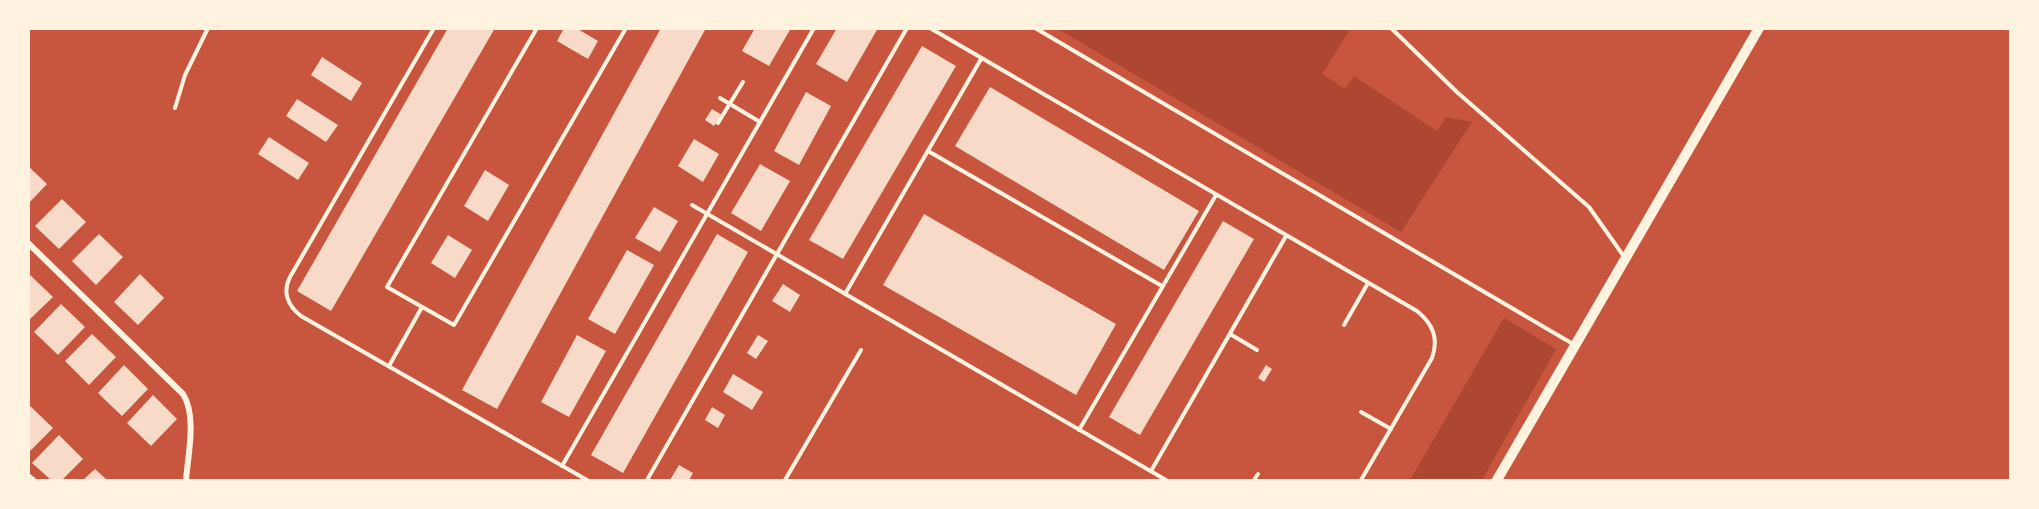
<svg xmlns="http://www.w3.org/2000/svg" width="2039" height="509" font-family="'DM Sans',sans-serif">
<style>
.green{fill:#ae4732}
.building{fill:#f7dbc8}
.lines{fill:none;stroke-linecap:round;stroke-linejoin:round}
.service{stroke:#fff3e0;stroke-width:4}
.minor{stroke:#fff3e0;stroke-width:6}
.secondary{stroke:#fff3e0;stroke-width:10}
</style>
<rect width="100%" height="100%" fill="#c8553d"/>
<g class="green">
<polygon points="1058,29 1346,29 1349,31 1322,74 1345,89 1354,76 1437,131 1446,117 1472,122 1401,232"/>
<polygon points="1504,318 1556,349 1482,480 1410,480"/>
</g>
<g class="building">
<polygon points="448,28 495,28 331,311 297,291"/>
<polygon points="564,28 576,28 598,41 588,59 557,41"/>
<polygon points="661,28 706,28 497,409 462,390"/>
<polygon points="755,28 791,28 769,66 742,51"/>
<polygon points="837,28 878,28 847,82 816,64"/>
<polygon points="922,46 956,66 843,259 809,240"/>
<polygon points="322,57 362,83 351,101 311,75"/>
<polygon points="990,87 1199,211 1164,270 955,146"/>
<polygon points="806,92 831,106 799,165 774,151"/>
<polygon points="297,99 338,125 326,142 286,116"/>
<polygon points="712,109 722,115 714,126 705,120"/>
<polygon points="269,137 309,163 298,180 258,154"/>
<polygon points="694,139 719,154 703,182 678,166"/>
<polygon points="760,164 790,181 761,231 731,213"/>
<polygon points="28,166 47,184 28,204"/>
<polygon points="485,170 509,185 488,221 464,206"/>
<polygon points="62,199 86,222 59,249 35,226"/>
<polygon points="654,207 678,221 660,252 635,238"/>
<polygon points="924,214 1116,324 1076,395 883,285"/>
<polygon points="1223,221 1254,239 1140,435 1109,417"/>
<polygon points="99,234 123,257 96,285 72,261"/>
<polygon points="717,234 748,252 623,473 591,455"/>
<polygon points="448,235 472,250 455,278 431,263"/>
<polygon points="627,250 654,265 615,334 588,319"/>
<polygon points="28,273 53,297 28,321"/>
<polygon points="140,274 164,298 138,325 114,302"/>
<polygon points="783,284 800,295 790,312 772,301"/>
<polygon points="61,304 85,327 58,355 34,332"/>
<polygon points="92,334 116,357 89,385 65,361"/>
<polygon points="577,335 606,351 569,417 541,402"/>
<polygon points="758,335 768,341 756,359 747,353"/>
<polygon points="124,365 148,389 122,416 98,393"/>
<polygon points="1266,365 1272,369 1264,382 1258,378"/>
<polygon points="733,374 763,392 752,410 723,392"/>
<polygon points="153,395 177,419 151,446 127,423"/>
<polygon points="28,404 53,428 28,453"/>
<polygon points="712,407 725,415 718,428 705,420"/>
<polygon points="59,435 83,459 62,480 51,480 32,463"/>
<polygon points="679,465 693,473 689,480 670,480"/>
<polygon points="95,469 107,480 83,480"/>
</g>
<g class="lines">
<g class="service">
<path d="M434 28 290 277C282 292 288 306 301 316L587 480"/>
<polyline points="537,28 387,287 454,325 626,28"/>
<path d="M930 28 1417 311C1433 324 1439 338 1432 358L1361 480"/>
<polyline points="1035,28 1573,344"/>
<polyline points="1391,28 1458,93 1589,207 1625,258"/>
<polyline points="720,98 760,122"/>
<polyline points="175,108 185,75 208,28"/>
<polyline points="718,123 743,82"/>
<polyline points="928,151 1162,286"/>
<polyline points="692,205 1166,480"/>
<polyline points="845,294 981,59"/>
<polyline points="1344,325 1368,283"/>
<polyline points="1230,334 1257,350"/>
<polyline points="389,366 422,307"/>
<polyline points="1361,412 1391,429"/>
<polyline points="1079,430 1216,195"/>
<polyline points="562,466 814,28"/>
<polyline points="1151,471 1286,236"/>
<polyline points="647,480 907,28"/>
<polyline points="785,480 861,350"/>
<polyline points="1254,480 1258,474"/>
</g>
<g class="minor">
<path d="M28 243 183 394C197 416 188 455 186 480"/>
<polyline points="28,476 33,480"/>
</g>
<polyline class="secondary" points="1497,480 1759,28"/>
</g>
<rect width="2039" height="509" fill="none" stroke="#fff3e0" stroke-width="60"/>
</svg>
